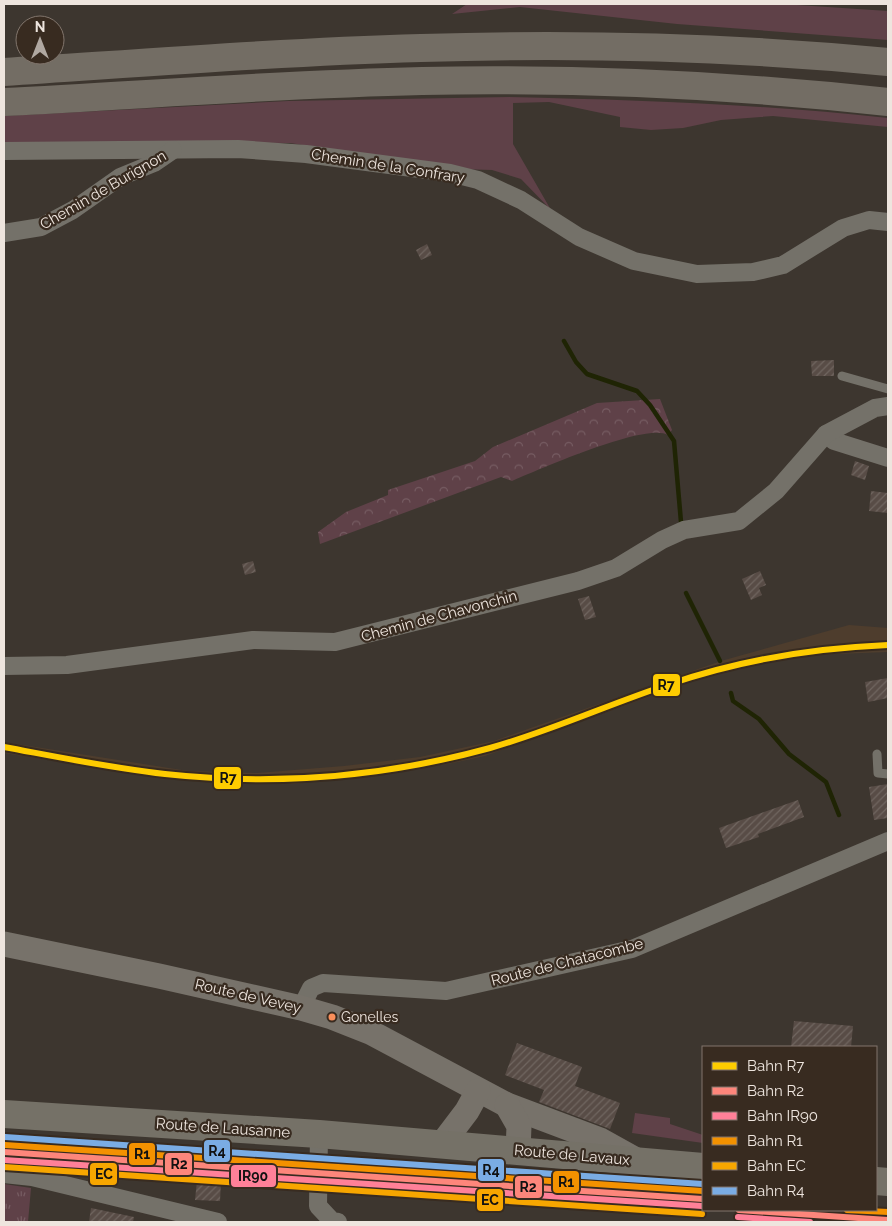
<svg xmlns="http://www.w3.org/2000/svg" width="892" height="1226" font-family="Raleway,sans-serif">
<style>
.built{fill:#4e3d2d}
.green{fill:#5f4148}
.forest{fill:url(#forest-crowns)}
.park{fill:url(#park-tufts)}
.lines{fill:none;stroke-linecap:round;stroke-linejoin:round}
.stream{stroke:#1f2404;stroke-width:4.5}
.building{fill:url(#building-hatch)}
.service{stroke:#747169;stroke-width:9}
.minor{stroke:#747169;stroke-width:18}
.secondary{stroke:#77726a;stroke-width:25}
.primary{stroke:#757167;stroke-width:28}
.motorway{stroke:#736d64;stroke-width:28}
.rail-1-casing{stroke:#382b20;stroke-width:10}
.rail-2-casing{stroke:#382b20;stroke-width:10}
.rail-3-casing{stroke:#382b20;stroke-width:10}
.rail-4-casing{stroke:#382b20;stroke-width:10}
.rail-5-casing{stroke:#382b20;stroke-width:10}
.rail-6-casing{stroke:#382b20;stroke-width:10}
.rail-1{stroke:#fecc00;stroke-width:6}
.rail-2{stroke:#fd867b;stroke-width:6}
.rail-3{stroke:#ff8098;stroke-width:6}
.rail-4{stroke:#f39100;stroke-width:6}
.rail-5{stroke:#f7a600;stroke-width:6}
.rail-6{stroke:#7aace4;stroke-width:6}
.bus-dot{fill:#fa8e5a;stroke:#382b20;stroke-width:2}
.labels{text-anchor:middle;stroke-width:4.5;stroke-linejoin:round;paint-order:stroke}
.bus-label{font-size:14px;fill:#eee5de;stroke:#382b20;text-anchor:start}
.street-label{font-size:15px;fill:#eee5de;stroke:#382b20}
.line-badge{stroke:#382b20;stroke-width:2}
.pale-badge-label{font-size:14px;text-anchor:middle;font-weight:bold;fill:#111}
</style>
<defs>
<pattern id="forest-crowns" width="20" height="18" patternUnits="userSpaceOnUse" patternTransform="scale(1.25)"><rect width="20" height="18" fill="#5f4148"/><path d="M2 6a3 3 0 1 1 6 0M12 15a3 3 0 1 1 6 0" fill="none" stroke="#765c62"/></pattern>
<pattern id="park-tufts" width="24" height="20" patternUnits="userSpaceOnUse" patternTransform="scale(1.25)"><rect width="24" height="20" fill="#5f4148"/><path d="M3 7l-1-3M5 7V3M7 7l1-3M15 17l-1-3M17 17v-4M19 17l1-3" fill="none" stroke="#765c62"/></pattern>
<pattern id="building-hatch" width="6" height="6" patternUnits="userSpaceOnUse" patternTransform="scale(1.25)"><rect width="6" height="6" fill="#584c46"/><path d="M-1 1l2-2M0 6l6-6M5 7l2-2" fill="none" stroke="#706660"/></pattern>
</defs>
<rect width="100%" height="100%" fill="#3d362f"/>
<polygon class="built" points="849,625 888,628 888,652 812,655 749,666 707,676 485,756 448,764 295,784 228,784 160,778 4,753 4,742 188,771 257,773 344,766 420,757 494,741 721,661"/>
<g class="green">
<polygon points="467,4 782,4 888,11 888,40 677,24 520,7 452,14"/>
<path d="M509 97C636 100 762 104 888 118V127L773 116 721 120 683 128 651 130 620 127V117L549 102 513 103V144L551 210 521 179 492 170 458 169 290 143 141 142 4 147V116L288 101Z"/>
<polygon points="635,1113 670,1118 670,1124 703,1135 703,1143 632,1133"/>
</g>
<path class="forest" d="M660 399 672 430 668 435C646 422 538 470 512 481L501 477 320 544 318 532 346 512 388 495V490L475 461 493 447 597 403Z"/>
<polygon class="park" points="4,1184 31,1188 28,1222 4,1222"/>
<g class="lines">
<g class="stream">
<polyline points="564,341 576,362 587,374 637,391 650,405 674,441 681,522"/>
<polyline points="686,593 720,661"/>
<polyline points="731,693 733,701 759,719 789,754 826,782 839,815"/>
</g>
</g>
<g class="building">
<polygon points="427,244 432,255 421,260 416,250"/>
<polygon points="834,360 834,376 812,376 811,361"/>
<polygon points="855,461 869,466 865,480 851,475"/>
<polygon points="871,491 888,493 888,513 869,511"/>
<polygon points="253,561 256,572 245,575 242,564"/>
<polygon points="760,571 766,585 759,588 762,595 751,600 742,579"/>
<polygon points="589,596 596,617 585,620 578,599"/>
<polygon points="888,678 888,698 868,702 865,682"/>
<polygon points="888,784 888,818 874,820 869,787"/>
<polygon points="798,800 804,817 758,834 759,837 726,848 719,828"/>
<polygon points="794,1021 853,1026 851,1047 791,1047"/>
<polygon points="517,1043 582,1067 575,1086 620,1103 610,1129 539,1102 544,1090 505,1075"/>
<polygon points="197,1181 221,1182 220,1201 195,1200"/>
<polygon points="91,1208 134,1217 133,1222 89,1222"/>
</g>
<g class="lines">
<g class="service">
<polyline points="842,376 888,389"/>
<polyline points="877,754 878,773 888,774"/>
</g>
<g class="minor">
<polyline points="4,151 238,149 306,154 450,173 478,180 521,200 579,237 634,261 697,274 753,272 783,265 843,228 869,220 888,222"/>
<polyline points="4,233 41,227 73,210 120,177 154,163 173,150"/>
<polyline points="826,434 834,441 888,458"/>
<polyline points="4,666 67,665 253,640 335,642 578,581 616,568 662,540 684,530 739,521 776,491 826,434 875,408 888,406"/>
<polyline points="301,1008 311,988 323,983 446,991 632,949 888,841"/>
<polyline points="319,1134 318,1206 332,1221 338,1222"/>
<polyline points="4,1174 32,1177 218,1222"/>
</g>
<g class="secondary">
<polyline points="4,944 159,976 301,1008 332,1017 370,1032 507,1105 600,1140 636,1160"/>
<polyline points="507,1105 519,1126 518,1151"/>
<polyline points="442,1144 467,1111 478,1091"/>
</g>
<g class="primary">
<polyline points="4,1114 319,1134 703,1167"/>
<polyline points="876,1181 888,1182"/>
</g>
<g class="motorway">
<path d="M4 72C143 63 282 52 421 48 577 43 733 47 888 62"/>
<path d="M4 102C143 95 282 84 422 81 577 78 734 85 888 102"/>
</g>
<defs>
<path id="rail-1" d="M4 747C58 757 111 768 165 774 274 786 384 777 490 748 551 731 609 704 670 684 740 660 814 648 888 645"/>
<g id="rail-2">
<polyline points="4,1152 703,1199"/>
<polyline points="739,1210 888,1220"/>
</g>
<g id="rail-3">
<polyline points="4,1160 702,1206"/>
<polyline points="738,1217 810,1222"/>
</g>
<g id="rail-4">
<polyline points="5,1145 703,1191"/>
<polyline points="847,1210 888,1212"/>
</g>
<polyline id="rail-5" points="4,1167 702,1214"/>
<polyline id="rail-6" points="5,1137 703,1184"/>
</defs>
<use href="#rail-1" class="rail-1-casing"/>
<use href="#rail-2" class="rail-2-casing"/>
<use href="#rail-3" class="rail-3-casing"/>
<use href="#rail-4" class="rail-4-casing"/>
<use href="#rail-5" class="rail-5-casing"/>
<use href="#rail-6" class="rail-6-casing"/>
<use href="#rail-1" class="rail-1"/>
<use href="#rail-2" class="rail-2"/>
<use href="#rail-3" class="rail-3"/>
<use href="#rail-4" class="rail-4"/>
<use href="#rail-5" class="rail-5"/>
<use href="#rail-6" class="rail-6"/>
</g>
<circle class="bus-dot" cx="332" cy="1017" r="4.5"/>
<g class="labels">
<g class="bus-label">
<text x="341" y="1022">Gonelles</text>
</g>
<g class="street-label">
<text transform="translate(388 166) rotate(9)" y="5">Chemin de la Confrary</text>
<text transform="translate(103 190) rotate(-30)" y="5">Chemin de Burignon</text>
<text transform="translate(439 616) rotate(-15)" y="5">Chemin de Chavonchin</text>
<text transform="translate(567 962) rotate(-14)" y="5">Route de Chatacombe</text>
<text transform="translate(248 996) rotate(13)" y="5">Route de Vevey</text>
<text transform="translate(223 1128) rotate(4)" y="5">Route de Lausanne</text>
<text transform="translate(572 1155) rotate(5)" y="5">Route de Lavaux</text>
</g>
</g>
<g class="line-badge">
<rect x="652" y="673" width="29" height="24" rx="5" fill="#fecc00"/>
<rect x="213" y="766" width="29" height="24" rx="5" fill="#fecc00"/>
<rect x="203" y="1139" width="28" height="24" rx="5" fill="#7aace4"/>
<rect x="128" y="1142" width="28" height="24" rx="5" fill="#f39100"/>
<rect x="164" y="1152" width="29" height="24" rx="5" fill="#fd867b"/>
<rect x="477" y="1158" width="28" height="24" rx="5" fill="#7aace4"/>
<rect x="89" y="1162" width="29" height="24" rx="5" fill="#f7a600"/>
<rect x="230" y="1164" width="47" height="24" rx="5" fill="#ff8098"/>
<rect x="552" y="1170" width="28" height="24" rx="5" fill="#f39100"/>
<rect x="514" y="1175" width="29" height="24" rx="5" fill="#fd867b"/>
<rect x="476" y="1188" width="28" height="24" rx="5" fill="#f7a600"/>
</g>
<g class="pale-badge-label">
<text x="666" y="690">R7</text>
<text x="228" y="783">R7</text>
<text x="217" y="1156">R4</text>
<text x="142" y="1159">R1</text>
<text x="179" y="1169">R2</text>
<text x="491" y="1175">R4</text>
<text x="104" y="1179">EC</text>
<text x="253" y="1181">IR90</text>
<text x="566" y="1187">R1</text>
<text x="528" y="1192">R2</text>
<text x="490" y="1205">EC</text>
</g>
<rect width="892" height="1226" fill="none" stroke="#eee5de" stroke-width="10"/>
<rect x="702" y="1046" width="175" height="165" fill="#382b20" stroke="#81756c"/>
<rect x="712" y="1062" width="25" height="8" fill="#fecc00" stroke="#81756c"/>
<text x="747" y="1071" font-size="15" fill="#eee5de">Bahn R7</text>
<rect x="712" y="1087" width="25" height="8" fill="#fd867b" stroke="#81756c"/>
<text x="747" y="1096" font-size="15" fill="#eee5de">Bahn R2</text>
<rect x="712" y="1112" width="25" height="8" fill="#ff8098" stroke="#81756c"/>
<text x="747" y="1121" font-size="15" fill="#eee5de">Bahn IR90</text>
<rect x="712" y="1137" width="25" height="8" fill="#f39100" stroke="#81756c"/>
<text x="747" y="1146" font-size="15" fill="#eee5de">Bahn R1</text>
<rect x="712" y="1162" width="25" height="8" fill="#f7a600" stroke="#81756c"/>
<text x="747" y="1171" font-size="15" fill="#eee5de">Bahn EC</text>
<rect x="712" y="1187" width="25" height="8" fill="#7aace4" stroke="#81756c"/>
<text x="747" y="1196" font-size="15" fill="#eee5de">Bahn R4</text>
<g transform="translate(40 40)"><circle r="24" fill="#382b20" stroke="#81756c"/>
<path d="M0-4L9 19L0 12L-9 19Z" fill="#b0a8a1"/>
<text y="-8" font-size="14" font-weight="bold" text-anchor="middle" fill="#eee5de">N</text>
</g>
</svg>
